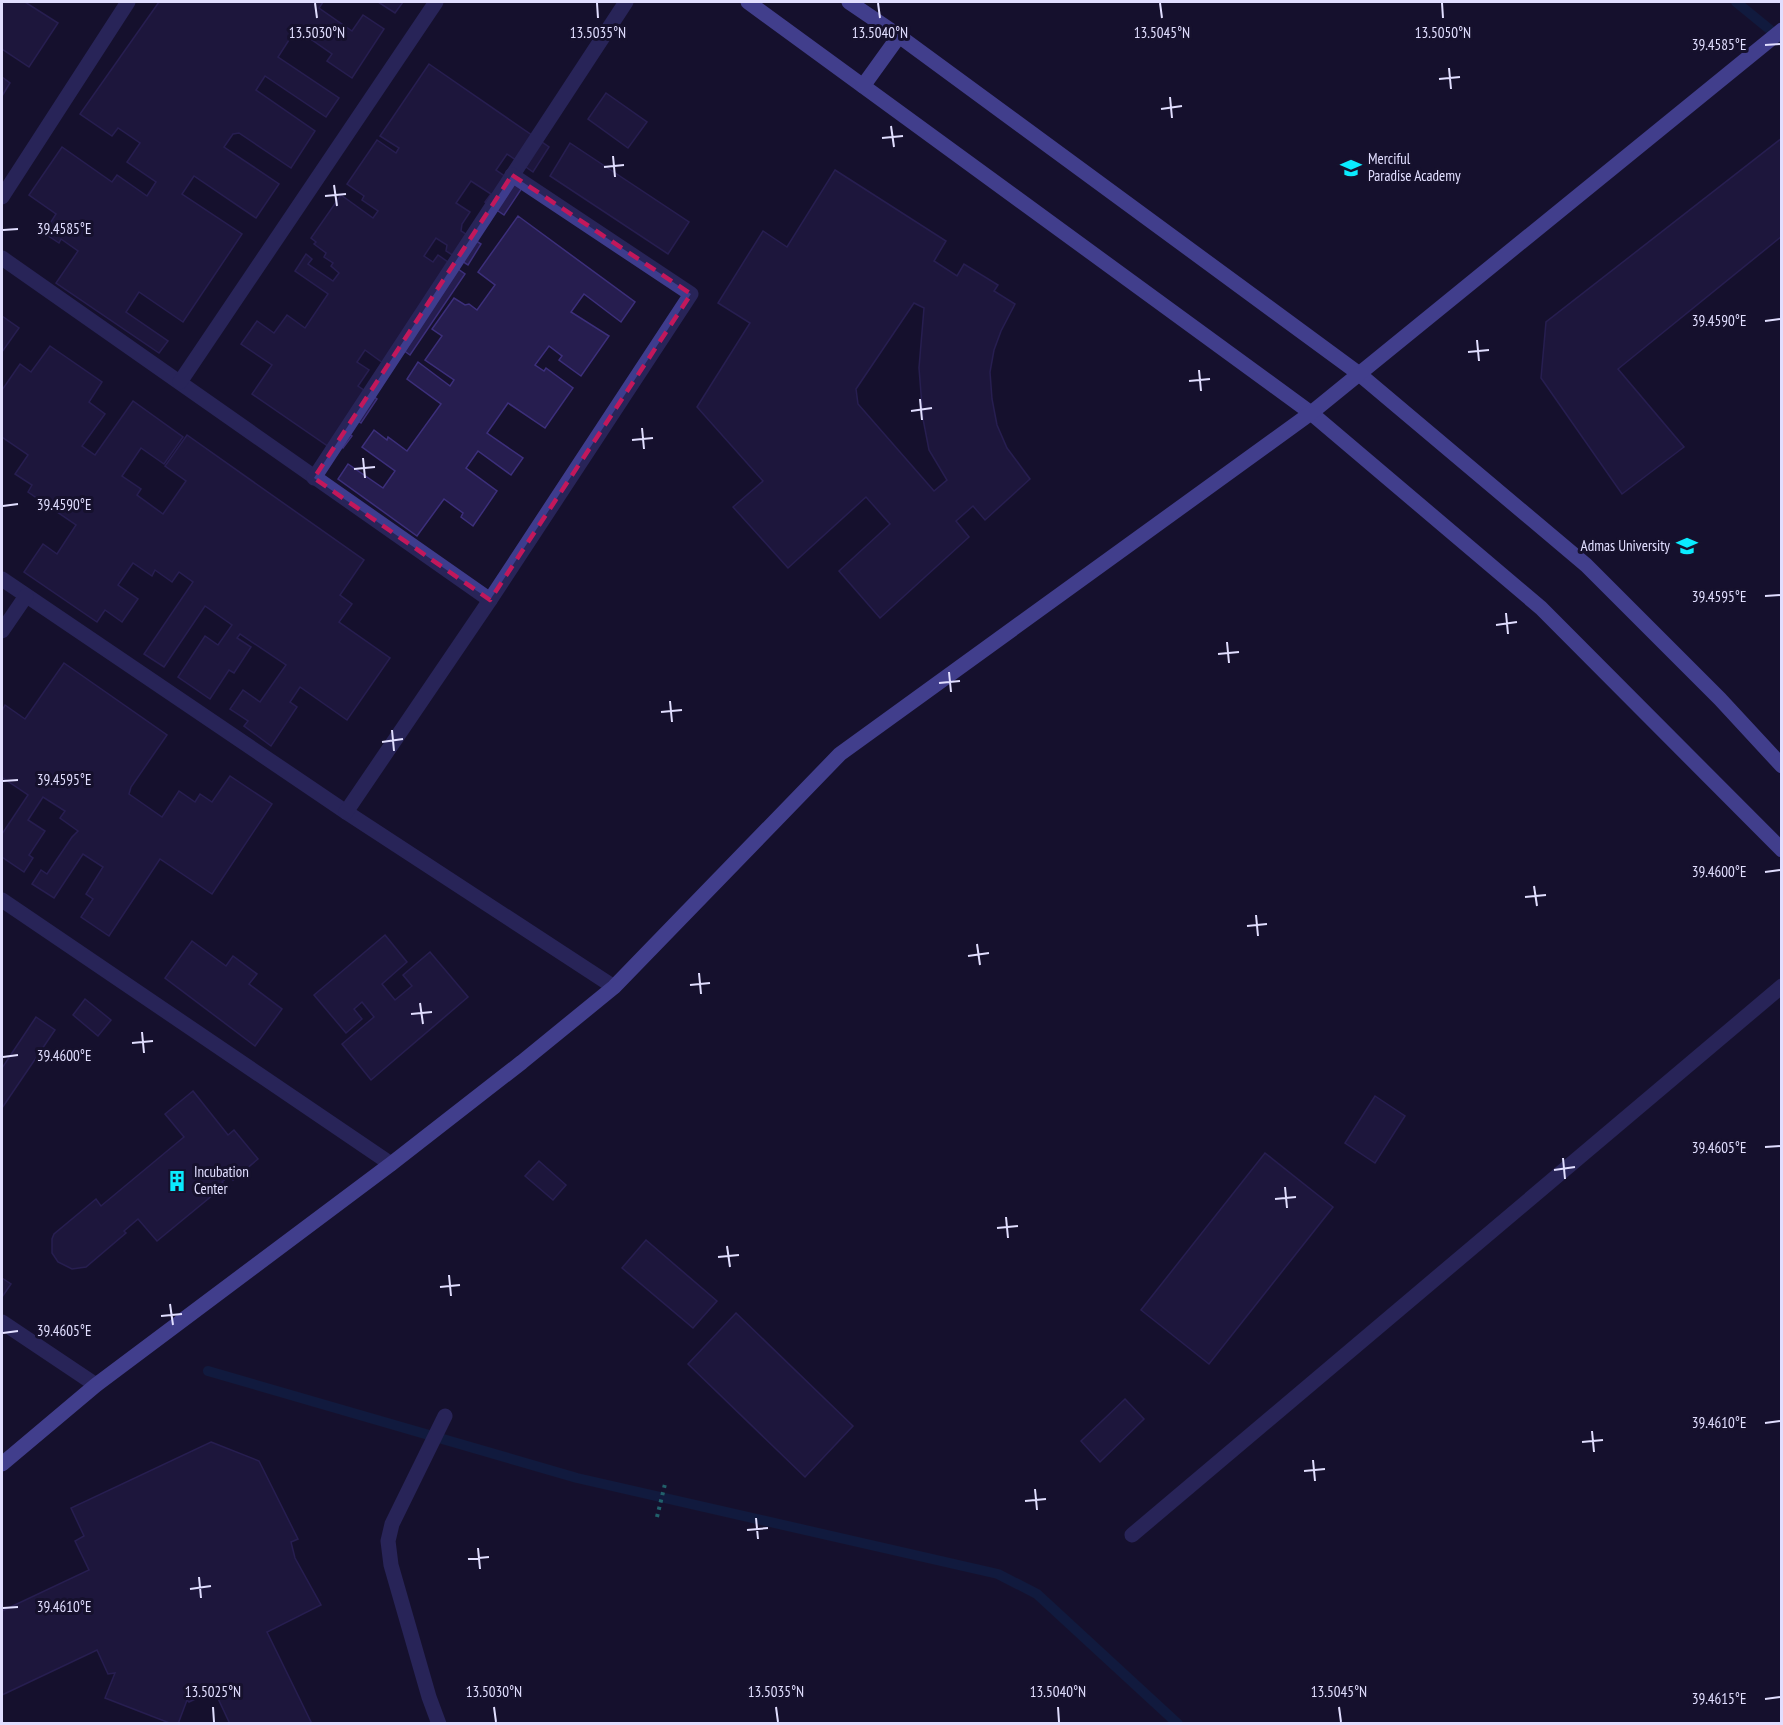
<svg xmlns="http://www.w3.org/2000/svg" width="1783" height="1725" font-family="'PT Sans Narrow',sans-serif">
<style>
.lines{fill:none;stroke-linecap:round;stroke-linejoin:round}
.stream{stroke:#0c2752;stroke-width:10}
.building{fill:#261d4f;stroke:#3c2f7b;stroke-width:1.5;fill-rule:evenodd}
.path{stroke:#2fc2b6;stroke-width:4;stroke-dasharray:3 4.5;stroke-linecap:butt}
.lane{stroke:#3e3c8d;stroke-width:15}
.street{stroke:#3e3c8d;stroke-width:15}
.secondary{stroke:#7675ff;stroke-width:15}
.marked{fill:none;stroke:#c2185b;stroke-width:4.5;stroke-dasharray:12 8;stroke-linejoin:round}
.ticks{fill:none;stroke:#e1deff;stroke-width:2}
.labels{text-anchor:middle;stroke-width:6;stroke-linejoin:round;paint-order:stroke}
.poi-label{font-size:15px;fill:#e1deff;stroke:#16112d;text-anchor:start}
.ticks-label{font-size:15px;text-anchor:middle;fill:#e1deff;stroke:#16112d;stroke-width:6;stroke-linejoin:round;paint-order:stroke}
</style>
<rect width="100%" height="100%" fill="#16112d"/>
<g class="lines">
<g class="stream">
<polyline points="1736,2 1780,38"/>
<polyline points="208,1371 577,1478 998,1574 1037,1594 1178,1724"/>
</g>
</g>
<g class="building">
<polygon points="2,2 25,2 58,23 29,67 2,49"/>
<polygon points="159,2 323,2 319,8 352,31 363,15 384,29 352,78 327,61 332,54 296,29 278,57 339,98 326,117 265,76 256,90 315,131 291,168 239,133 233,134 224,147 279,184 256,218 194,176 182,194 242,234 183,322 139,292 126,312 168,341 159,353 56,283 78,251 61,239 59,243 44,233 56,214 29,195 62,147 112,182 117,175 147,196 156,182 127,162 140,143 118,128 112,136 80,114"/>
<polygon points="378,2 403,2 395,13"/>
<polygon points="429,64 549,147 533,172 507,154 496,170 522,188 504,215 485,202 491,194 471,181 456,203 470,212 462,224 461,231 481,244 468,265 446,251 447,245 436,238 424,256 433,262 438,255 465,274 410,355 396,345 383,363 365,350 357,362 369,370 358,386 377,399 361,423 355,419 346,432 352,436 343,448 337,443 332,449 252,394 272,365 241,344 257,321 274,333 287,315 305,328 328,294 295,271 306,254 312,259 308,264 333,281 339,273 331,266 333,263 324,257 326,253 314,244 316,242 311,238 341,195 373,218 378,211 362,200 364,196 347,184 377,140 396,153 399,148 380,136"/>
<polygon points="2,77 10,83 2,96"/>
<polygon points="606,93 647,122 628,148 588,119"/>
<polygon points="1782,138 1782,236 1618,369 1684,447 1622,494 1541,378 1546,322"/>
<polygon points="570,143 689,222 668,254 550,176"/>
<path d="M835 170 946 241 934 261 957 276 964 264 998 285 994 291 1015 304 1001 331 994 350 990 372 992 399 997 425 1007 448 1030 479 985 520 973 506 956 521 969 537 880 618 839 571 890 524 866 497 788 568 733 507 763 481 697 407 750 323 718 303 763 231 787 247ZM914 303 924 308 919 368 923 419 929 450 947 480 934 491 858 404 856 389Z"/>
<polygon points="518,216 635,302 621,322 584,294 571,312 609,336 581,376 559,360 562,356 549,346 535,365 544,371 546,368 573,388 545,428 508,403 487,433 523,458 511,475 478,451 466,468 497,491 473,526 461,517 463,513 444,499 417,536 338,479 348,464 383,488 395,471 362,447 374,430 387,440 388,437 407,451 441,404 407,379 418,362 450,386 454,380 425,360 442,336 432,329 454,298 465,305 469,304 477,310 495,285 478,272"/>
<polygon points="2,316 19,328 2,352"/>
<polygon points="50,346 102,382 89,402 105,414 82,446 95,455 133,401 183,437 164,464 141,448 122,476 141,489 137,495 163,514 186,481 165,466 187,435 364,560 340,595 352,604 339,622 390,658 347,720 300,687 290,702 297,707 271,746 244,726 248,721 230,709 243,690 260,702 286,665 240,634 237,638 251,647 234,673 229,670 210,699 178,677 205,636 218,645 232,625 205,606 164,667 144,654 193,582 179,572 172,582 155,570 152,576 133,563 118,585 138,599 122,622 105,610 97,622 24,572 43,544 57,554 76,525 28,492 32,485 15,474 28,455 2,437 2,390 20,364 31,372"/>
<polygon points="64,663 167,735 131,787 129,794 162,817 179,791 195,802 200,794 212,802 230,776 272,804 212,894 160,859 109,936 81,917 93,899 86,894 103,867 83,854 54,898 32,884 41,870 47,874 72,837 78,831 60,818 65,811 43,797 28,820 45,831 29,855 33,858 24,872 2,857 2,834 28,795 3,778 2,780 2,711 5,705 25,719"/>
<polygon points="385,935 407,962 382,984 395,1000 412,986 403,975 430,952 468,997 371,1080 342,1044 374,1017 362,1002 354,1009 362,1019 346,1033 314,995"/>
<polygon points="192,941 226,966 233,956 257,974 249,984 282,1009 255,1046 165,978"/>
<polygon points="85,999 111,1020 98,1036 73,1015"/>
<polygon points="36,1017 55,1030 2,1108 2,1068"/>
<polygon points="193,1091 228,1135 234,1130 258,1159 233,1180 230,1175 222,1182 225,1185 157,1241 138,1219 124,1231 126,1233 86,1267 72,1269 58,1262 52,1253 52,1239 54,1234 96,1199 101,1206 184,1137 165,1114"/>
<polygon points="1375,1096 1405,1116 1375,1163 1345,1143"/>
<polygon points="1265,1153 1333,1207 1209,1364 1141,1310"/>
<polygon points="539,1161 566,1185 553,1200 525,1176"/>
<polygon points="646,1240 717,1301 693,1328 622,1268"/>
<polygon points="2,1278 11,1284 2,1297"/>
<polygon points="736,1313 853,1426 805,1477 688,1364"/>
<polygon points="1125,1399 1144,1419 1100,1462 1081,1441"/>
<polygon points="211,1442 259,1461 298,1539 291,1542 295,1558 321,1605 267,1632 312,1724 230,1724 214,1690 189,1702 187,1700 178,1724 172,1724 105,1698 115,1673 108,1674 97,1650 2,1695 2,1611 89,1570 75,1541 84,1536 71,1508"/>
</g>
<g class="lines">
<polyline class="path" points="657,1517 665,1484"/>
<polyline class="lane" points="439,1724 429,1697 391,1565 388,1541 392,1524 445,1416"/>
<g class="street">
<polyline points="2,197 128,2"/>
<polyline points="2,258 490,600"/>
<polyline points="180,382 436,2"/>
<polyline points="314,478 626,2"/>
<polyline points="2,579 346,812 614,987"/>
<polyline points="2,631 26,596"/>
<polyline points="346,812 490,600 691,294 512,175"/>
<polyline points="2,900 391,1164"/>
<polyline points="2,1322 96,1385"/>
<polyline points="1132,1535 1782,986"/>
</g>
<g class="secondary">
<polyline points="748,2 1311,413 1541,608 1782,850"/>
<polyline points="849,2 899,36 1358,373 1586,565 1720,699 1782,766"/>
<polyline points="863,86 899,36"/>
<polyline points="2,1464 96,1385 391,1164 522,1062 614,987 840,754 1311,413 1782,30"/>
</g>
</g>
<path d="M0 0H1783V1725H0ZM512 175 691 294 490 600 314 478Z" fill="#16112d" fill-opacity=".55" fill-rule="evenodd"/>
<path class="marked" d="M512 175 691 294 490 600 314 478Z"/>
<path class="ticks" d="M315 3 317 18M597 3 598 18M878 3 880 18M1160 3 1162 18M1442 3 1443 18M1765 45 1780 44M1449 68 1451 89M1439 79 1460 77M1170 97 1172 118M1161 109 1182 106M891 126 894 147M882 138 903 136M613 156 615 177M604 167 624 165M334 185 337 206M325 196 346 194M3 230 18 229M1765 321 1780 319M1477 340 1479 361M1468 352 1489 350M1199 370 1201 391M1189 381 1210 379M920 399 922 420M911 411 932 408M642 428 644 449M632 440 653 438M363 458 365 478M354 469 375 467M3 506 18 504M1765 596 1780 595M1506 613 1508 634M1496 625 1517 622M1227 642 1229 663M1218 654 1239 652M949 672 951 692M939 683 960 681M670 701 672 722M661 712 682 710M392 730 394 751M382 742 403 739M3 781 18 780M1765 872 1780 870M1534 886 1537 906M1525 897 1546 895M1256 915 1258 936M1247 926 1267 924M977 944 980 965M968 956 989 953M699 973 701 994M690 985 710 983M420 1003 423 1024M411 1014 432 1012M142 1032 144 1053M132 1043 153 1041M3 1057 18 1055M1765 1147 1780 1146M1563 1158 1565 1179M1554 1170 1575 1167M1285 1187 1287 1208M1275 1199 1296 1197M1006 1217 1008 1238M997 1228 1018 1226M727 1246 730 1267M718 1257 739 1255M449 1275 451 1296M440 1287 460 1285M170 1304 173 1325M161 1316 182 1314M3 1333 18 1331M1765 1423 1780 1421M1592 1431 1594 1452M1582 1442 1603 1440M1313 1460 1315 1481M1304 1471 1325 1469M1035 1489 1037 1510M1025 1501 1046 1499M756 1518 758 1539M747 1530 768 1528M478 1548 480 1569M468 1559 489 1557M199 1577 201 1598M190 1589 211 1586M3 1608 18 1607M1765 1699 1780 1697M213 1707 214 1722M494 1707 496 1722M776 1707 778 1722M1058 1707 1059 1722M1339 1707 1341 1722"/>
<defs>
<symbol id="school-bare" viewBox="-9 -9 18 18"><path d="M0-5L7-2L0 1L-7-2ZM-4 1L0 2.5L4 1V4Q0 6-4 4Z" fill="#0aebff" stroke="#16112d" stroke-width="2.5" paint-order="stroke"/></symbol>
<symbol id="university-bare" viewBox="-9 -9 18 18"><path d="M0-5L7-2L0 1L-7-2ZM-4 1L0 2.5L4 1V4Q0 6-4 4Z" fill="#0aebff" stroke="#16112d" stroke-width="2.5" paint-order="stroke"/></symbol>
<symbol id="building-bare" viewBox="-9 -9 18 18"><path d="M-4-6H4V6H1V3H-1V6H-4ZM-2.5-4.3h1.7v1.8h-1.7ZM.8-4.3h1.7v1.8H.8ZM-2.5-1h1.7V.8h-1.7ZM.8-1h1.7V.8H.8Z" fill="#0aebff" stroke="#16112d" stroke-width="2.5" paint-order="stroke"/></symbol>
</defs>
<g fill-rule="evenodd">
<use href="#school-bare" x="1336" y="153" width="30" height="30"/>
<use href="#university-bare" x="1672" y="531" width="30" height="30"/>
<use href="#building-bare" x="162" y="1166" width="30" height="30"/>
</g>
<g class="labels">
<g class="poi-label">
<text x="1368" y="164">Merciful<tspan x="1368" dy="17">Paradise Academy</tspan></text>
<text x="1670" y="551" text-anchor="end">Admas University</text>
<text x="194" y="1177">Incubation<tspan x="194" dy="17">Center</tspan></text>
</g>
</g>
<g class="ticks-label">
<text x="317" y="38">13.5030°N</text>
<text x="598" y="38">13.5035°N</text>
<text x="880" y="38">13.5040°N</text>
<text x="1162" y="38">13.5045°N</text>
<text x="1443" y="38">13.5050°N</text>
<text x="1719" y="50">39.4585°E</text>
<text x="64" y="234">39.4585°E</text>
<text x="1719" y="326">39.4590°E</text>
<text x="64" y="510">39.4590°E</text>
<text x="1719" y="602">39.4595°E</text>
<text x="64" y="785">39.4595°E</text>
<text x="1719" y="877">39.4600°E</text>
<text x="64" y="1061">39.4600°E</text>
<text x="1719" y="1153">39.4605°E</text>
<text x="64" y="1336">39.4605°E</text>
<text x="1719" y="1428">39.4610°E</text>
<text x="64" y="1612">39.4610°E</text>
<text x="213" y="1697">13.5025°N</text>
<text x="494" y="1697">13.5030°N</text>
<text x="776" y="1697">13.5035°N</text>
<text x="1058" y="1697">13.5040°N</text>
<text x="1339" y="1697">13.5045°N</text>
<text x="1719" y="1704">39.4615°E</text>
</g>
<rect width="1783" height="1725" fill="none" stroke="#e1deff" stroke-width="6"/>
</svg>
